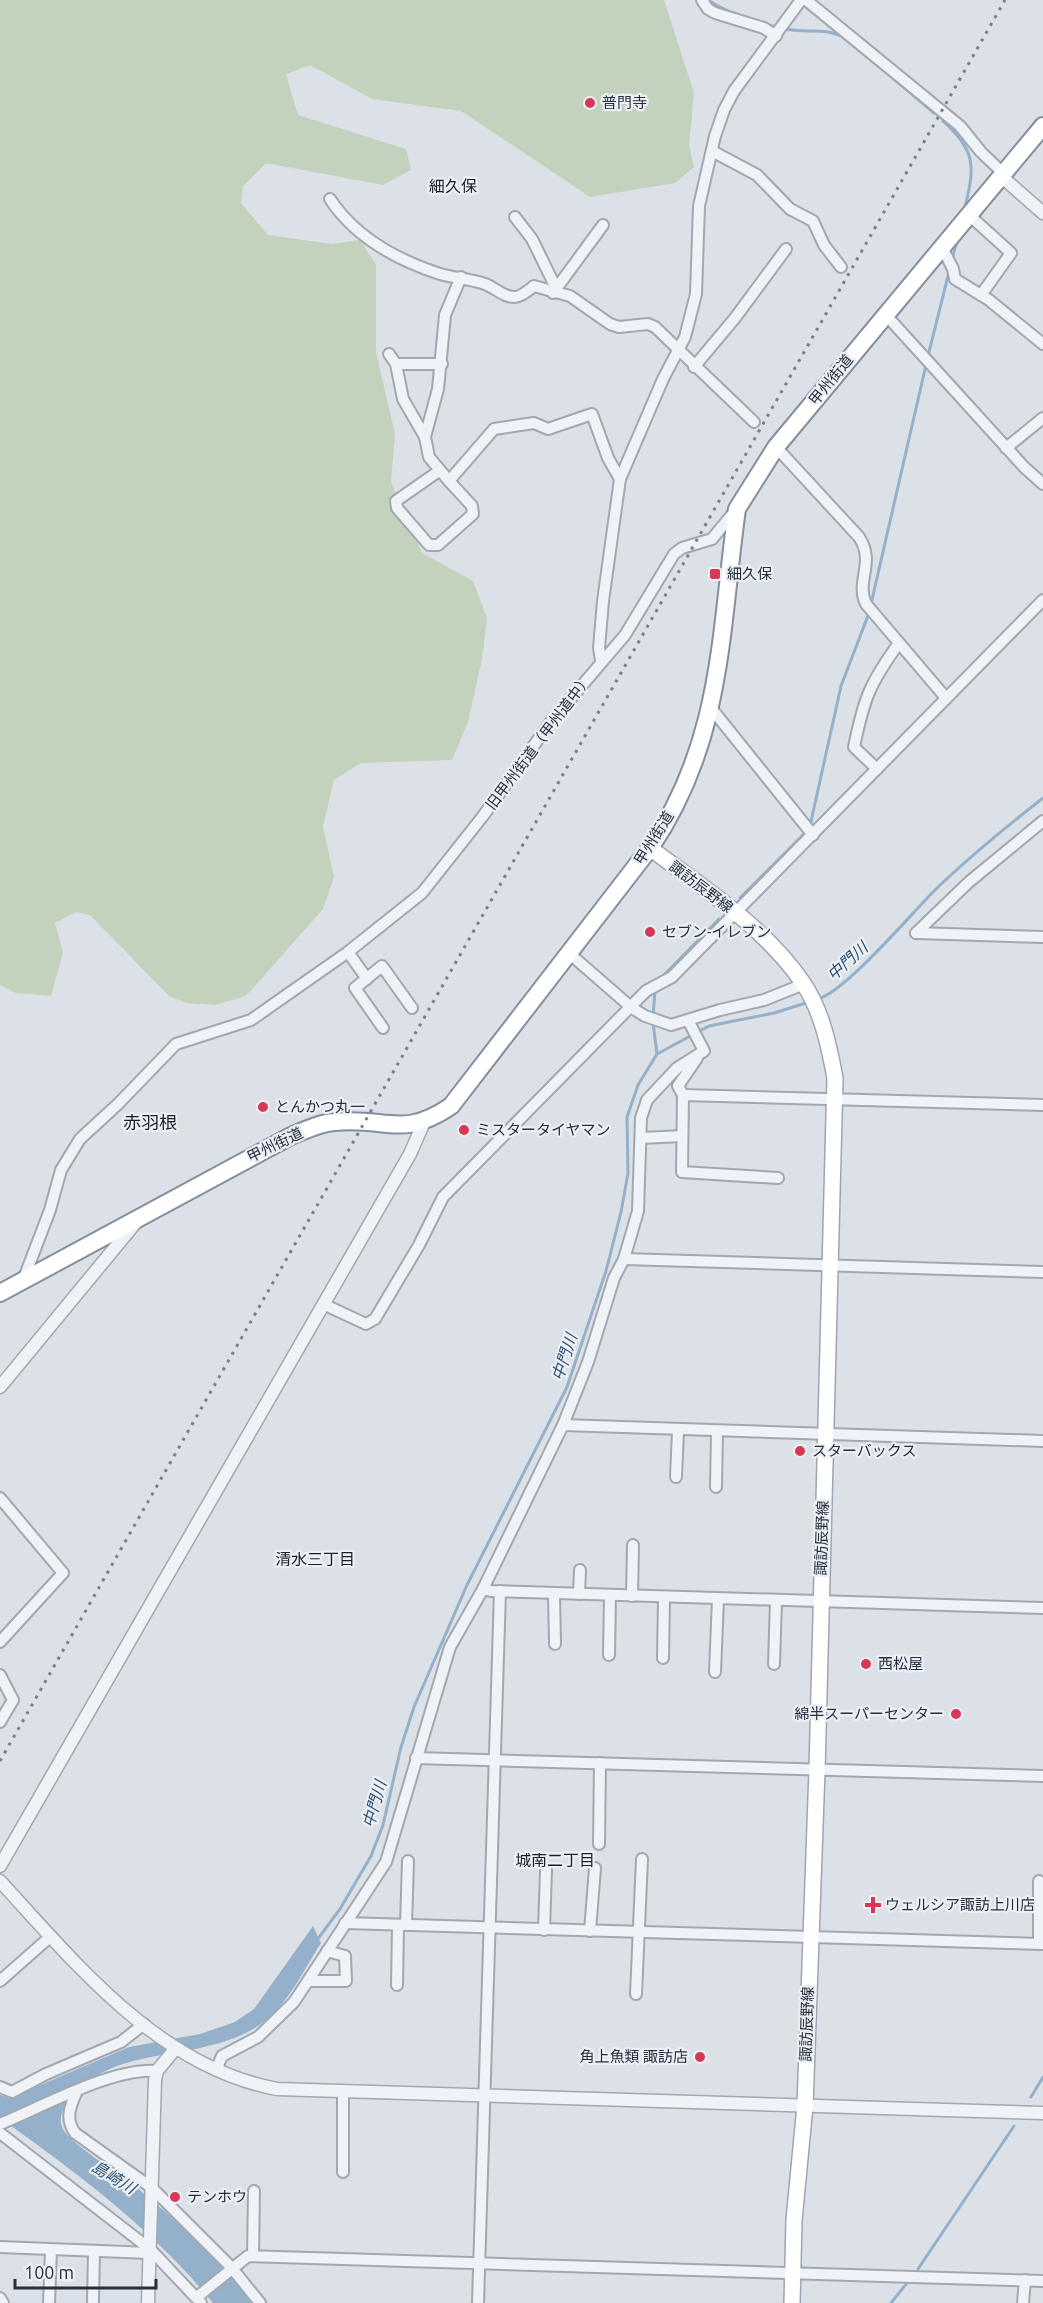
<svg xmlns="http://www.w3.org/2000/svg" width="1043" height="2303" font-family="Ubuntu,'Noto Sans JP',sans-serif">
<style>
.green{fill:#c3d2bd}
.water{fill:#95b0ca}
.lines{fill:none;stroke-linecap:round;stroke-linejoin:round}
.stream{stroke:#95b0ca;stroke-width:3}
.minor-casing{stroke:#a1a8b1;stroke-width:14}
.tertiary-casing{stroke:#a1a8b1;stroke-width:15}
.primary-casing{stroke:#9ba6b4;stroke-width:18}
.trunk-casing{stroke:#838f9f;stroke-width:20}
.minor{stroke:#eff2f6;stroke-width:10}
.tertiary{stroke:#eff2f6;stroke-width:12}
.primary{stroke:#fff;stroke-width:15}
.trunk{stroke:#fff;stroke-width:16}
.rail{stroke:#758192;stroke-width:3;stroke-dasharray:3 6;stroke-linecap:butt}
.poi-dot{fill:#d63855;stroke:#ecf0f5;stroke-width:2}
.labels{text-anchor:middle;stroke-width:4.5;stroke-linejoin:round;paint-order:stroke}
.poi-label{font-size:15px;fill:#252f3f;stroke:#ecf0f5;text-anchor:start}
.street-label{font-size:15px;fill:#252f3f;stroke:#ecf0f5}
.neighbourhood-label{font-size:16px;fill:#18202f;stroke:#ecf0f5}
.water-label{font-size:16px;font-style:italic;fill:#2d5075;stroke:#ecf0f5}
.quarter-label{font-size:18px;fill:#18202f;stroke:#ecf0f5}
</style>
<rect width="100%" height="100%" fill="#dce1e7"/>
<polygon class="green" points="0,0 664,0 694,93 689,145 694,167 675,183 590,197 461,111 372,99 310,65 286,74 298,115 406,149 411,170 383,185 266,163 243,186 241,203 268,235 332,244 360,240 376,265 376,352 395,434 391,482 422,553 473,581 487,618 482,659 468,722 452,760 361,763 334,780 323,827 334,877 323,909 246,996 215,1005 186,1003 169,996 90,915 76,912 55,923 63,952 51,996 16,993 0,985"/>
<path class="water" d="M313 1926 321 1943C303 1971 287 2007 258 2026 243 2036 225 2042 208 2046 157 2059 108 2055 70 2098 64 2105 58 2117 62 2127 69 2144 120 2173 136 2187 177 2221 221 2259 251 2303H213C154 2230 76 2172 0 2118V2095L10 2098 129 2047 200 2034 235 2022 254 2009Z"/>
<g class="lines">
<g class="stream">
<path d="M708 0C726 13 770 27 792 30 815 33 822 27 846 38"/>
<polyline points="892,77 934,113"/>
<path d="M943 121C976 150 975 167 965 207"/>
<polyline points="952,260 957,240"/>
<polyline points="928,356 949,272"/>
<polyline points="871,604 926,365"/>
<polyline points="810,826 841,686 869,613"/>
<polyline points="740,898 806,832"/>
<polyline points="660,979 719,919"/>
<path d="M818 999C847 990 910 915 935 890 969 857 1006 827 1043 798"/>
<polyline points="653,1016 655,991"/>
<polyline points="653,1023 657,1054"/>
<polyline points="317,1940 340,1909 371,1856 383,1825 401,1747 414,1707 467,1585 567,1387 606,1271 621,1212 628,1173 627,1117 638,1085 657,1054 709,1026 774,1013 809,1002"/>
<polyline points="1031,2097 1043,2077"/>
<polyline points="918,2269 1014,2126"/>
<polyline points="891,2303 907,2283"/>
</g>
<defs>
<g id="minor">
<polyline points="702,0 708,9 715,13 764,28 776,36"/>
<polyline points="806,0 960,126 981,152 1003,173"/>
<polyline points="712,151 757,175 790,209 813,221 824,245 841,267"/>
<path d="M330 199C355 237 397 260 440 274 454 278 470 279 485 284 494 287 505 298 515 297 521 297 529 290 534 286L570 296 610 324 619 327 648 324 655 327 754 422"/>
<polyline points="968,214 1011,253 981,295"/>
<polyline points="515,217 532,239 556,288"/>
<polyline points="941,245 953,269 955,279 989,300 1043,344"/>
<polyline points="461,277 445,315 438,389 425,437 429,457 449,481 494,429 534,423 548,429 592,414 608,458 620,479"/>
<polyline points="553,293 603,225"/>
<polyline points="885,314 1024,467 1043,484"/>
<polyline points="389,354 396,364 403,399 425,437"/>
<polyline points="396,364 442,364"/>
<polyline points="694,367 735,318 786,249"/>
<path d="M776 447 859 537C876 563 855 581 866 604L946 698"/>
<polyline points="1006,448 1043,418"/>
<polyline points="439,471 396,501 397,508 429,545 438,545 473,514 472,506 449,481"/>
<polyline points="601,660 599,648 603,601 620,479 663,379 685,337 696,294 699,206 715,136 724,110 734,91 801,0"/>
<polyline points="711,708 813,835"/>
<path d="M877 769 854 747C864 698 870 683 899 643"/>
<polyline points="916,933 969,882 1043,821"/>
<polyline points="916,933 1043,937"/>
<polyline points="348,952 367,979"/>
<polyline points="570,954 632,1008 645,1016 671,1025 720,1010 764,1000 804,984"/>
<polyline points="383,1028 355,988 382,966 412,1008"/>
<polyline points="697,1058 678,1086 683,1095 682,1172 778,1178"/>
<polyline points="683,1095 1043,1105"/>
<polyline points="641,1138 682,1136"/>
<polyline points="624,1259 1043,1272"/>
<polyline points="24,1278 50,1210 61,1170 80,1139 118,1104 176,1044 251,1020 348,952 422,893 483,816 550,723 625,635 674,554 682,548 712,539 735,511"/>
<polyline points="323,1304 366,1324 375,1319 419,1245 443,1197 646,991 672,977 1043,600"/>
<polyline points="563,1425 1043,1441"/>
<polyline points="676,1477 678,1431"/>
<polyline points="716,1487 717,1432"/>
<polyline points="0,1498 63,1573 0,1642"/>
<polyline points="483,1589 491,1591 1043,1608"/>
<polyline points="554,1593 555,1644"/>
<polyline points="579,1594 580,1570"/>
<polyline points="632,1596 633,1545"/>
<polyline points="609,1655 610,1595"/>
<polyline points="663,1658 664,1598"/>
<polyline points="774,1664 776,1601"/>
<polyline points="715,1672 718,1599"/>
<polyline points="0,1675 13,1700 0,1722"/>
<polyline points="416,1758 1043,1776"/>
<polyline points="599,1844 600,1763"/>
<polyline points="1039,1881 1039,1944"/>
<polyline points="345,1923 1043,1944"/>
<polyline points="406,1925 408,1861"/>
<polyline points="544,1930 546,1870"/>
<polyline points="590,1931 595,1868"/>
<polyline points="0,1981 51,1936"/>
<polyline points="308,1981 346,1981 345,1956 327,1951"/>
<polyline points="397,1985 398,1925"/>
<polyline points="636,1994 642,1859"/>
<polyline points="216,2070 222,2056 258,2037 294,2002 386,1862 450,1647 483,1589 563,1425 588,1362 614,1278 624,1259 638,1211 641,1118 647,1100 677,1068 704,1051 688,1020"/>
<polyline points="0,2087 12,2092 46,2074 121,2042 144,2024"/>
<path d="M76 2093C70 2107 65 2119 75 2133L152 2188 231 2267 260 2303"/>
<path d="M0 2124C42 2107 113 2067 157 2071"/>
<polyline points="0,2133 150,2249 201,2303"/>
<polyline points="343,2172 343,2091"/>
<polyline points="0,2247 150,2253"/>
<polyline points="253,2256 254,2191"/>
<polyline points="197,2297 248,2256 1043,2281"/>
<polyline points="0,2298 3,2303"/>
<polyline points="93,2301 94,2251"/>
<polyline points="49,2303 51,2250"/>
<polyline points="478,2303 500,1591"/>
<polyline points="1023,2303 1025,2280"/>
</g>
<g id="tertiary">
<polyline points="1001,176 1043,213"/>
<polyline points="0,1387 137,1221"/>
<polyline points="0,1866 410,1154 424,1122"/>
<path d="M0 1881C77 1965 159 2067 277 2089L1043 2113"/>
<polyline points="148,2303 155,2080 157,2071 175,2049"/>
</g>
<path id="primary" d="M650 848C703 888 765 927 803 983 822 1011 829 1046 835 1078L817 1770 805 2106 794 2220 792 2303"/>
<path id="trunk" d="M0 1293 291 1136C305 1130 320 1123 335 1122 385 1116 401 1140 451 1106L650 848C723 741 720 631 737 509L776 447 1043 126"/>
</defs>
<use href="#minor" class="minor-casing"/>
<use href="#tertiary" class="tertiary-casing"/>
<use href="#primary" class="primary-casing"/>
<use href="#trunk" class="trunk-casing"/>
<use href="#minor" class="minor"/>
<use href="#tertiary" class="tertiary"/>
<use href="#primary" class="primary"/>
<use href="#trunk" class="trunk"/>
<polyline class="rail" points="0,1761 1005,0"/>
</g>
<g class="poi-dot">
<circle cx="590" cy="103" r="6"/>
<rect x="709" y="568" width="12" height="12" rx="3"/>
<circle cx="650" cy="932" r="6"/>
<circle cx="263" cy="1107" r="6"/>
<circle cx="464" cy="1130" r="6"/>
<circle cx="800" cy="1451" r="6"/>
<circle cx="866" cy="1664" r="6"/>
<circle cx="956" cy="1714" r="6"/>
<path d="M870 1896h6v6h6v6h-6v6h-6v-6h-6v-6h6z"/>
<circle cx="700" cy="2057" r="6"/>
<circle cx="175" cy="2197" r="6"/>
</g>
<g class="labels">
<g class="poi-label">
<text x="602" y="108">普門寺</text>
<text x="727" y="579">細久保</text>
<text x="662" y="937">セブン-イレブン</text>
<text x="275" y="1112">とんかつ丸一</text>
<text x="476" y="1135">ミスタータイヤマン</text>
<text x="812" y="1456">スターバックス</text>
<text x="878" y="1669">西松屋</text>
<text x="944" y="1719" text-anchor="end">綿半スーパーセンター</text>
<text x="885" y="1910">ウェルシア諏訪上川店</text>
<text x="688" y="2062" text-anchor="end">角上魚類 諏訪店</text>
<text x="187" y="2202">テンホウ</text>
</g>
<g class="street-label">
<text transform="translate(831 380) rotate(-51)" y="5">甲州街道</text>
<text transform="translate(539 742) rotate(-53)" y="5">旧甲州街道（甲州道中）</text>
<text transform="translate(654 838) rotate(-58)" y="5">甲州街道</text>
<text transform="translate(701 887) rotate(37)" y="5">諏訪辰野線</text>
<text transform="translate(275 1145) rotate(-26)" y="5">甲州街道</text>
<text transform="translate(822 1538) rotate(-88)" y="5">諏訪辰野線</text>
<text transform="translate(807 2024) rotate(-88)" y="5">諏訪辰野線</text>
</g>
<g class="neighbourhood-label">
<text x="453" y="192">細久保</text>
<text x="315" y="1565">清水三丁目</text>
<text x="555" y="1866">城南二丁目</text>
</g>
<g class="water-label">
<text transform="translate(847 961) rotate(-42)" y="6">中門川</text>
<text transform="translate(564 1357) rotate(-72)" y="6">中門川</text>
<text transform="translate(374 1804) rotate(-74)" y="6">中門川</text>
<text transform="translate(114 2177) rotate(31)" y="6">島崎川</text>
</g>
<g class="quarter-label">
<text x="150" y="1129">赤羽根</text>
</g>
</g>
<path d="M15 2279v9h141v-9" fill="none" stroke="#252f3f" stroke-width="3"/>
<text x="24" y="2279" font-size="18" fill="#252f3f" stroke="#ecf0f5" stroke-width="4.5" paint-order="stroke">100 m</text>
</svg>
